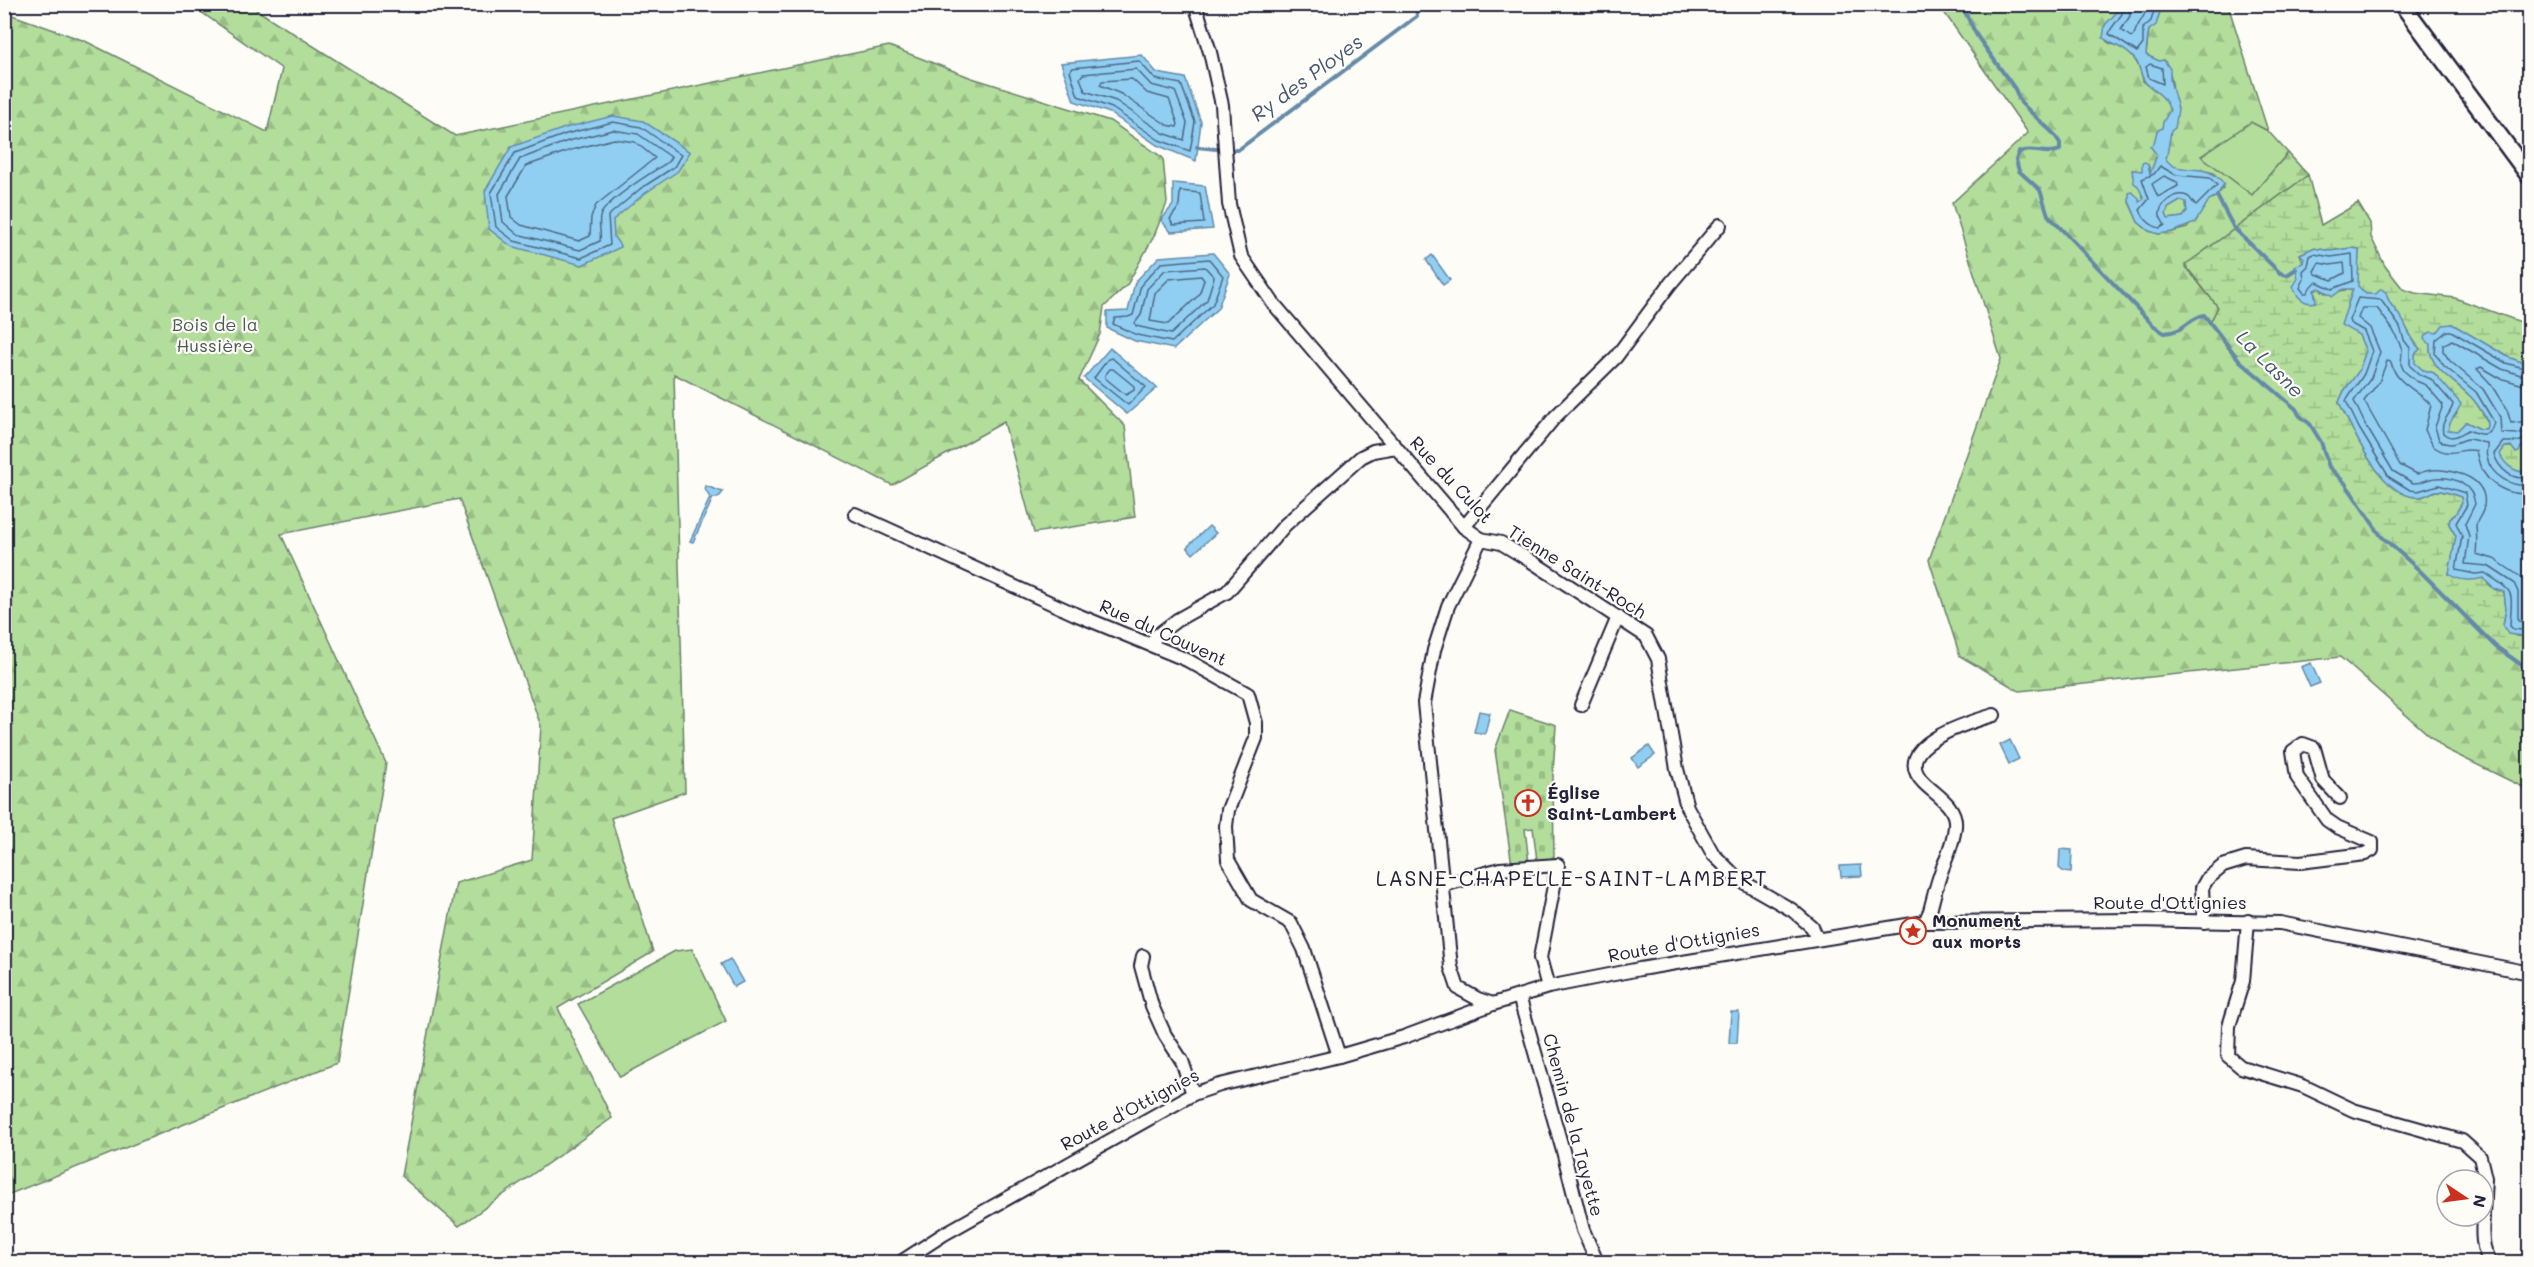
<svg xmlns="http://www.w3.org/2000/svg" width="2534" height="1267" font-family="Mali,sans-serif">
<style>
.grass{fill:#b2dd9b;stroke:#6a806b;stroke-width:1.5}
.forest{fill:url(#forest-firs);stroke:#6a806b;stroke-width:1.5}
.wetland{fill:url(#wetland-marsh);stroke:#6a806b;stroke-width:1.5}
.cemetery{fill:url(#cemetery-stones);stroke:#6a806b;stroke-width:1.5}
.water{fill:#91cff2;stroke:#658aa9;stroke-width:1.5;fill-rule:evenodd}
.lines{fill:none;stroke-linecap:round;stroke-linejoin:round}
.shore{stroke:#4e6784;stroke-width:1.5}
.stream{stroke:#658aa9;stroke-width:4}
.minor-casing{stroke:#22223b;stroke-width:16}
.tertiary-casing{stroke:#22223b;stroke-width:20}
.minor{stroke:#fdfcf7;stroke-width:12}
.tertiary{stroke:#fdfcf7;stroke-width:15}
.labels{text-anchor:middle;stroke-width:4.5;stroke-linejoin:round;paint-order:stroke}
.park-label{font-size:18px;fill:#4d5a58;stroke:#fdfcf7}
.street-label{font-size:18px;fill:#22223b;stroke:#fdfcf7}
.poi-label{font-size:18px;font-weight:bold;fill:#22223b;stroke:#fdfcf7;text-anchor:start}
.water-label{font-size:20px;font-style:italic;fill:#435672;stroke:#fdfcf7}
.quarter-label{font-size:21px;letter-spacing:1.5px;fill:#22223b;stroke:#fdfcf7}
</style>
<defs>
<pattern id="forest-firs" width="22" height="20" patternUnits="userSpaceOnUse" patternTransform="scale(1.5)"><rect width="22" height="20" fill="#b2dd9b"/><path d="M5 1l3.5 6h-7zM16 11l3.5 6h-7z" fill="#99bd86"/></pattern>
<pattern id="wetland-marsh" width="20" height="14" patternUnits="userSpaceOnUse" patternTransform="scale(1.5)"><rect width="20" height="14" fill="#b2dd9b"/><path d="M1 5h8M5 5V1M11 12h8M15 12V8" fill="none" stroke="#99bd86"/></pattern>
<pattern id="cemetery-stones" width="16" height="16" patternUnits="userSpaceOnUse" patternTransform="scale(1.5)"><rect width="16" height="16" fill="#b2dd9b"/><path d="M2 7V4a2 2 0 0 1 4 0v3zM10 15v-3a2 2 0 0 1 4 0v3z" fill="#99bd86"/></pattern>
</defs>
<rect width="100%" height="100%" fill="#fdfcf7"/>
<filter id="ink" filterUnits="userSpaceOnUse"><feTurbulence type="fractalNoise" baseFrequency=".0167" numOctaves="2"/><feDisplacementMap in="SourceGraphic" scale="12" xChannelSelector="R" yChannelSelector="G"/><feConvolveMatrix kernelMatrix="1 2 1 2 8 2 1 2 1" color-interpolation-filters="sRGB"/></filter>
<g filter="url(#ink)">
<g class="grass">
<polygon points="2251,122 2268,131 2288,153 2252,195 2200,156"/>
<polygon points="692,949 726,1021 620,1077 578,1004 675,951"/>
</g>
<g class="forest">
<path d="M2091 4 2116 7 2117 12 2105 26C2106 29 2105 37 2106 40 2109 45 2115 44 2119 46 2133 52 2141 67 2143 81L2166 99 2170 111 2152 148 2157 155 2150 174 2149 167 2138 172 2133 170 2144 199 2140 202H2129L2138 222 2149 231 2159 234 2172 232 2187 228 2209 200 2217 196 2223 188 2214 173C2198 168 2172 174 2164 157L2167 154C2169 125 2181 87 2164 60L2159 61 2146 55 2149 30 2156 24 2162 5H2228L2268 131 2251 122 2201 156 2252 195 2288 153 2308 175 2185 266 2218 307 2211 321 2296 409 2300 416 2310 424 2321 442 2329 467 2345 483 2381 536 2418 569 2495 646 2529 671V712L2524 726 2526 745 2529 752V790L2445 749 2340 657 2019 691 1960 656 1929 560 2001 359 1952 203 2028 133 1939 5Z"/>
<polygon points="191,5 249,5 455,136 889,46 972,78 1110,121 1163,158 1167,203 1154,236 1127,285 1104,307 1100,334 1079,380 1125,426 1135,517 1034,533 1004,422 892,485 674,374 685,792 611,818 653,952 558,1008 612,1118 459,1226 401,1176 456,883 532,860 541,726 459,499 281,534 386,763 337,1063 5,1196 4,12 85,41 267,132 282,69"/>
<polygon points="2180,201 2186,202 2187,212 2183,217 2168,219 2166,214 2168,208"/>
</g>
<g class="wetland">
<path d="M2308 175 2321 225 2358 203 2370 223 2371 237 2385 266 2403 289 2415 293 2455 298 2529 325V365L2508 357 2452 324 2430 344C2428 368 2454 380 2469 395 2477 402 2482 413 2488 422L2486 429H2480L2466 422 2457 431 2448 430 2450 421 2457 413 2434 373 2423 370 2414 363 2415 354 2420 349C2403 330 2397 293 2366 294L2357 286 2359 249 2351 248 2331 251 2313 248 2300 254 2316 297 2314 290 2319 288 2325 293 2353 289 2347 307 2366 351 2359 371 2344 391 2339 402C2353 430 2380 495 2416 497 2423 498 2428 494 2433 492 2440 488 2454 495 2461 497L2462 503 2455 515 2450 518 2449 524 2456 536 2449 574 2483 578 2494 589 2504 592 2506 609 2503 626 2516 636 2529 637V671L2495 646 2418 569 2381 536 2345 483 2329 467 2321 442 2310 424 2300 416 2296 409C2269 386 2224 355 2211 321L2218 307 2185 265Z"/>
<path d="M2529 443V468H2525L2524 472C2513 471 2504 464 2499 454L2505 447H2521Z"/>
</g>
<polygon class="cemetery" points="1510,710 1556,725 1553,773 1554,860 1537,861 1533,828 1525,829 1529,863 1512,865 1495,750"/>
<g class="water">
<path d="M2091 5H2162L2156 25 2149 30C2148 33 2146 52 2146 55L2159 61 2164 60 2170 69V80L2178 109 2175 128 2171 131 2167 155 2165 157C2175 179 2206 158 2224 184L2217 196 2209 200 2195 223 2172 232 2159 234 2149 231 2138 222 2129 201V193L2132 192 2139 198V202L2144 199 2138 186 2134 183 2132 170 2142 171V163L2145 162 2148 164 2150 174 2157 155 2150 146 2154 143 2157 131 2162 128 2163 122 2170 110C2165 96 2157 93 2146 83 2141 78 2141 69 2137 62 2128 49 2115 46 2103 38L2105 25 2117 12 2116 8ZM2180 201 2186 202 2187 212 2183 217 2168 219 2166 214 2168 208Z"/>
<polygon points="1142,55 1157,73 1185,78 1201,122 1196,161 1157,145 1110,113 1074,101 1061,63"/>
<polygon points="613,116 643,121 690,152 678,171 644,194 613,220 614,237 621,247 582,265 511,246 489,229 485,191 511,147 565,128"/>
<polygon points="1173,183 1205,186 1213,229 1171,232 1161,220 1173,205"/>
<path d="M2313 248 2331 251 2351 248 2359 249 2358 286 2366 294H2376L2381 289 2386 292C2388 306 2400 313 2405 325 2410 335 2412 341 2420 349L2415 354V363L2423 370 2434 373 2461 404C2457 414 2449 420 2448 430L2457 431 2466 422 2480 429H2486L2488 422C2483 413 2477 402 2469 395 2454 380 2428 368 2430 344L2425 339 2426 335 2431 332 2437 333 2443 325 2452 324 2508 357 2529 365V443L2521 447 2519 452 2516 453 2511 446 2505 447 2500 454C2504 464 2513 471 2523 472L2525 468H2529V637L2508 634 2503 626 2506 609 2504 592 2494 589 2483 578C2473 581 2457 581 2449 574L2456 536 2449 524 2450 518 2455 515 2462 503 2461 497C2454 495 2440 488 2433 492 2428 494 2423 498 2416 497 2380 495 2353 430 2339 402L2344 391 2359 371 2366 351 2359 335 2341 325 2353 289H2343L2333 296 2319 288 2314 290 2316 302C2304 305 2297 297 2293 287L2298 278 2295 266 2303 263 2304 258 2300 254Z"/>
<polygon points="1213,253 1230,274 1218,308 1174,349 1135,341 1107,328 1107,312 1128,311 1135,282 1159,257"/>
<polygon points="1432,255 1450,280 1443,285 1426,260"/>
<polygon points="1110,348 1157,388 1127,414 1084,378"/>
<polygon points="706,486 723,492 718,498 713,498 693,542 690,541 710,498 705,489"/>
<polygon points="1209,526 1216,533 1193,554 1187,547"/>
<polygon points="2311,663 2320,683 2310,687 2301,667"/>
<polygon points="1479,711 1490,713 1485,734 1474,732"/>
<polygon points="2010,740 2019,759 2009,764 2000,745"/>
<polygon points="1649,746 1655,755 1638,767 1632,758"/>
<polygon points="2060,849 2072,850 2071,873 2064,872 2059,868"/>
<polygon points="1861,865 1862,876 1841,877 1840,866"/>
<polygon points="730,959 743,982 734,987 721,964"/>
<polygon points="1731,1012 1739,1012 1737,1043 1729,1043"/>
</g>
<g class="lines">
<g class="shore">
<polyline points="2121,4 2122,14 2111,29 2109,34 2137,52 2143,44 2143,28 2151,21 2156,4"/>
<path d="M2129 4 2130 16 2121 30 2131 37 2134 35C2137 23 2146 17 2148 4"/>
<polygon points="1139,61 1155,79 1181,84 1195,122 1190,151 1159,140 1112,108 1078,96 1070,71 1072,68"/>
<polygon points="2150,64 2162,68 2163,84 2149,78 2146,67"/>
<polygon points="1136,69 1151,85 1175,91 1187,123 1184,140 1163,133 1116,101 1085,91 1080,78 1083,74"/>
<polygon points="1132,79 1147,93 1169,99 1178,124 1177,127 1167,125 1121,94 1100,85 1102,81"/>
<polygon points="613,122 641,127 681,155 674,167 640,189 608,216 610,245 581,258 514,241 496,227 491,193 515,153 566,134"/>
<path d="M613 130 638 134 671 157 668 162C652 172 609 198 601 214 597 222 602 233 600 241L580 250 517 234 503 222 499 194 520 159 568 141Z"/>
<polygon points="614,139 635,142 655,158 596,205 591,217 590,236 579,241 521,225 511,217 508,196 526,166 571,150"/>
<path d="M2160 166 2176 175 2210 178 2217 185 2196 206C2192 203 2192 198 2187 196 2176 191 2158 204 2160 216 2161 219 2163 222 2165 225L2160 228C2149 225 2144 219 2140 210L2149 199 2142 179 2154 174Z"/>
<polygon points="2164,176 2177,182 2178,186 2158,197 2152,184"/>
<polygon points="1180,191 1200,193 1204,223 1173,225 1170,219 1179,207"/>
<polygon points="2314,254 2331,257 2352,254 2353,281 2332,289 2317,282 2311,286 2307,293 2304,293 2300,288 2304,279 2303,271 2308,266 2310,256"/>
<polygon points="1209,259 1223,276 1213,304 1172,342 1137,335 1113,324 1115,318 1128,317 1133,315 1141,285 1161,263"/>
<polygon points="2319,263 2330,265 2344,263 2345,273 2332,280 2316,274 2314,271"/>
<polygon points="1205,267 1214,277 1207,300 1171,334 1136,326 1135,323 1141,315 1147,289 1165,270"/>
<polygon points="1201,276 1204,280 1199,295 1168,324 1150,321 1155,293 1169,279"/>
<polygon points="1112,358 1146,387 1128,405 1094,378 1108,359"/>
<polygon points="1110,369 1113,369 1134,386 1134,390 1126,395 1105,378 1105,375"/>
<path d="M2530 370 2506 363 2451 331H2447L2436 340 2435 353 2444 366 2476 392 2494 422C2490 439 2480 435 2468 430 2460 435 2451 441 2443 433 2440 420 2451 415 2453 404L2431 379 2420 375 2410 366V348L2404 340 2400 327 2381 300 2358 298 2349 320 2350 323 2364 331 2372 351 2364 374 2346 401 2359 428 2389 477 2410 490 2418 491 2439 485 2465 493 2467 505 2456 523 2462 536 2456 570 2475 574 2485 573C2516 594 2512 588 2510 626L2513 629 2530 631"/>
<polyline points="2530,378 2502,369 2452,340 2443,345 2443,351 2450,361 2483,389 2500,417 2501,433 2517,434 2530,430"/>
<polyline points="2530,387 2500,378 2481,367 2477,369 2490,383 2507,410 2511,423 2530,421"/>
<path d="M2530 438 2517 442H2503L2494 454C2498 468 2515 485 2530 474"/>
<path d="M2530 484C2513 489 2490 475 2487 457 2485 452 2488 448 2487 443 2481 443 2471 438 2467 439 2456 442 2452 448 2439 440L2435 427 2443 405 2426 385 2416 381 2404 371 2401 364 2402 349 2393 330 2377 308H2362L2358 318 2370 328 2380 352 2371 378 2354 401 2365 424 2393 471 2413 483C2422 484 2427 478 2436 478 2454 476 2473 485 2475 504L2465 524 2469 536 2465 564 2488 566 2514 583 2518 592V621L2530 623"/>
<path d="M2530 493C2513 496 2493 488 2484 473 2479 467 2478 458 2476 451 2461 446 2451 460 2433 446L2425 430 2431 405C2418 389 2396 385 2391 362L2387 361 2379 382 2364 401 2400 465 2417 474C2432 468 2441 469 2457 473 2475 477 2489 490 2483 510 2482 515 2476 521 2476 526 2477 536 2477 544 2476 554L2494 559 2521 577 2526 587 2530 614"/>
</g>
<g class="stream">
<path d="M1961 4 1977 36 2015 89 2021 103 2054 134 2060 143V150C2046 156 2034 147 2019 152L2016 160 2019 171 2040 190 2048 215 2153 325 2164 333C2185 332 2187 319 2204 315L2240 361 2296 409 2300 416 2310 424 2321 442 2329 467 2345 483 2381 536 2418 569 2495 646 2530 671"/>
<polyline points="1197,147 1216,149"/>
<polyline points="1233,150 1238,150 1417,16 1416,4"/>
<polyline points="2217,196 2234,228 2280,273 2287,275 2296,269"/>
<path d="M2530 712C2524 726 2523 738 2530 752"/>
</g>
<defs>
<g id="minor">
<polyline points="1195,4 1210,52 1222,105 1229,204 1241,256 1273,303 1464,527 1481,539 1501,543 1531,561 1646,636 1658,659 1677,769 1687,807 1713,854 1738,879 1792,910 1812,927 1817,938"/>
<polyline points="855,514 1075,614 1187,660 1248,694 1256,723 1256,738 1228,810 1226,826 1228,860 1251,900 1291,923 1304,949 1339,1056"/>
<polyline points="1464,527 1555,417 1616,357 1670,284 1720,225"/>
<polyline points="1481,539 1448,606 1434,650 1424,703 1451,967 1458,988 1478,999 1493,1004"/>
<polyline points="1151,645 1156,636 1177,620 1227,592 1285,525 1361,457 1373,451 1396,447"/>
<polyline points="1581,705 1618,617"/>
<polyline points="1444,885 1500,869 1558,865 1540,958 1548,987"/>
<polyline points="2248,921 2243,981 2229,1026 2228,1056 2241,1067 2303,1086 2353,1110 2462,1141 2480,1157 2485,1178 2483,1215"/>
<path d="M1925 922 1930 911C1933 899 1936 887 1940 875 1945 860 1954 843 1955 826 1957 806 1937 796 1924 783 1887 746 1970 722 1994 715"/>
<polyline points="2204,922 2202,888 2207,879 2223,866 2246,859 2300,862 2365,854 2372,850 2372,842 2337,827 2327,820 2297,777 2293,751 2303,744 2314,748 2323,780 2340,798"/>
<polyline points="1143,956 1141,966 1152,1006 1165,1035 1182,1061 1193,1094"/>
<polyline points="1519,996 1563,1151 1583,1230 1597,1262"/>
<path d="M2483 1216C2482 1231 2481 1250 2491 1262"/>
<polyline points="901,1262 944,1234 1193,1094 1220,1085 1339,1056 1404,1037 1493,1004 1548,987 1640,969 1925,922 2136,920 2280,923 2530,973"/>
</g>
<polyline id="tertiary" points="2402,4 2530,177"/>
</defs>
<use href="#minor" class="minor-casing"/>
<use href="#tertiary" class="tertiary-casing"/>
<use href="#minor" class="minor"/>
<use href="#tertiary" class="tertiary"/>
</g>
</g>
<defs>
<symbol id="church-ring" viewBox="-11 -11 22 22"><circle r="9.5" fill="#fdfcf7" stroke="#c8321e" stroke-width="1.5"/><path d="M-1.2-6h2.4v3.5h3.3v2.4h-3.3V6h-2.4V-.1h-3.3v-2.4h3.3Z" fill="#c8321e"/></symbol>
<symbol id="sight-ring" viewBox="-11 -11 22 22"><circle r="9.5" fill="#fdfcf7" stroke="#c8321e" stroke-width="1.5"/><path d="M0-6L1.8-2.2L6-1.7L2.9 1.2L3.7 5.4L0 3.3L-3.7 5.4L-2.9 1.2L-6-1.7L-1.8-2.2Z" fill="#c8321e"/></symbol>
</defs>
<g fill-rule="evenodd">
<use href="#church-ring" x="1513" y="788" width="30" height="30"/>
<use href="#sight-ring" x="1898" y="916" width="30" height="30"/>
</g>
<g class="labels">
<g class="park-label">
<text x="215" y="331">Bois de la<tspan x="215" dy="21">Hussière</tspan></text>
</g>
<g class="street-label">
<text transform="translate(1451 480) rotate(47)" y="6">Rue du Culot</text>
<text transform="translate(1577 572) rotate(32)" y="6">Tienne Saint-Roch</text>
<text transform="translate(1163 633) rotate(24)" y="6">Rue du Couvent</text>
<text x="2170" y="909">Route d'Ottignies</text>
<text transform="translate(1684 943) rotate(-10)" y="6">Route d'Ottignies</text>
<text transform="translate(1130 1110) rotate(-28)" y="6">Route d'Ottignies</text>
<text transform="translate(1573 1125) rotate(75)" y="6">Chemin de la Tayette</text>
</g>
<g class="poi-label">
<text x="1547" y="799">Église<tspan x="1547" dy="21">Saint-Lambert</tspan></text>
<text x="1932" y="927">Monument<tspan x="1932" dy="21">aux morts</tspan></text>
</g>
<g class="water-label">
<text transform="translate(1307 78) rotate(-36)" y="7">Ry des Ployes</text>
<text transform="translate(2270 364) rotate(45)" y="7">La Lasne</text>
</g>
<g class="quarter-label">
<text x="1572" y="886">LASNE-CHAPELLE-SAINT-LAMBERT</text>
</g>
</g>
<rect width="2534" height="1267" fill="none" stroke="#fdfcf7" stroke-width="24"/>
<rect x="12" y="12" width="2510" height="1243" fill="none" stroke="#22223b" stroke-width="2" filter="url(#ink)"/>
<g transform="translate(2465 1198) rotate(103)"><circle r="28" fill="#fdfcf7" stroke="#a5a5ac" stroke-width="1.5"/>
<path d="M0-4.5L10 22L0 15L-10 22Z" fill="#c8321e"/>
<text y="-9" font-size="16" font-weight="bold" text-anchor="middle" fill="#22223b">N</text>
</g>
</svg>
